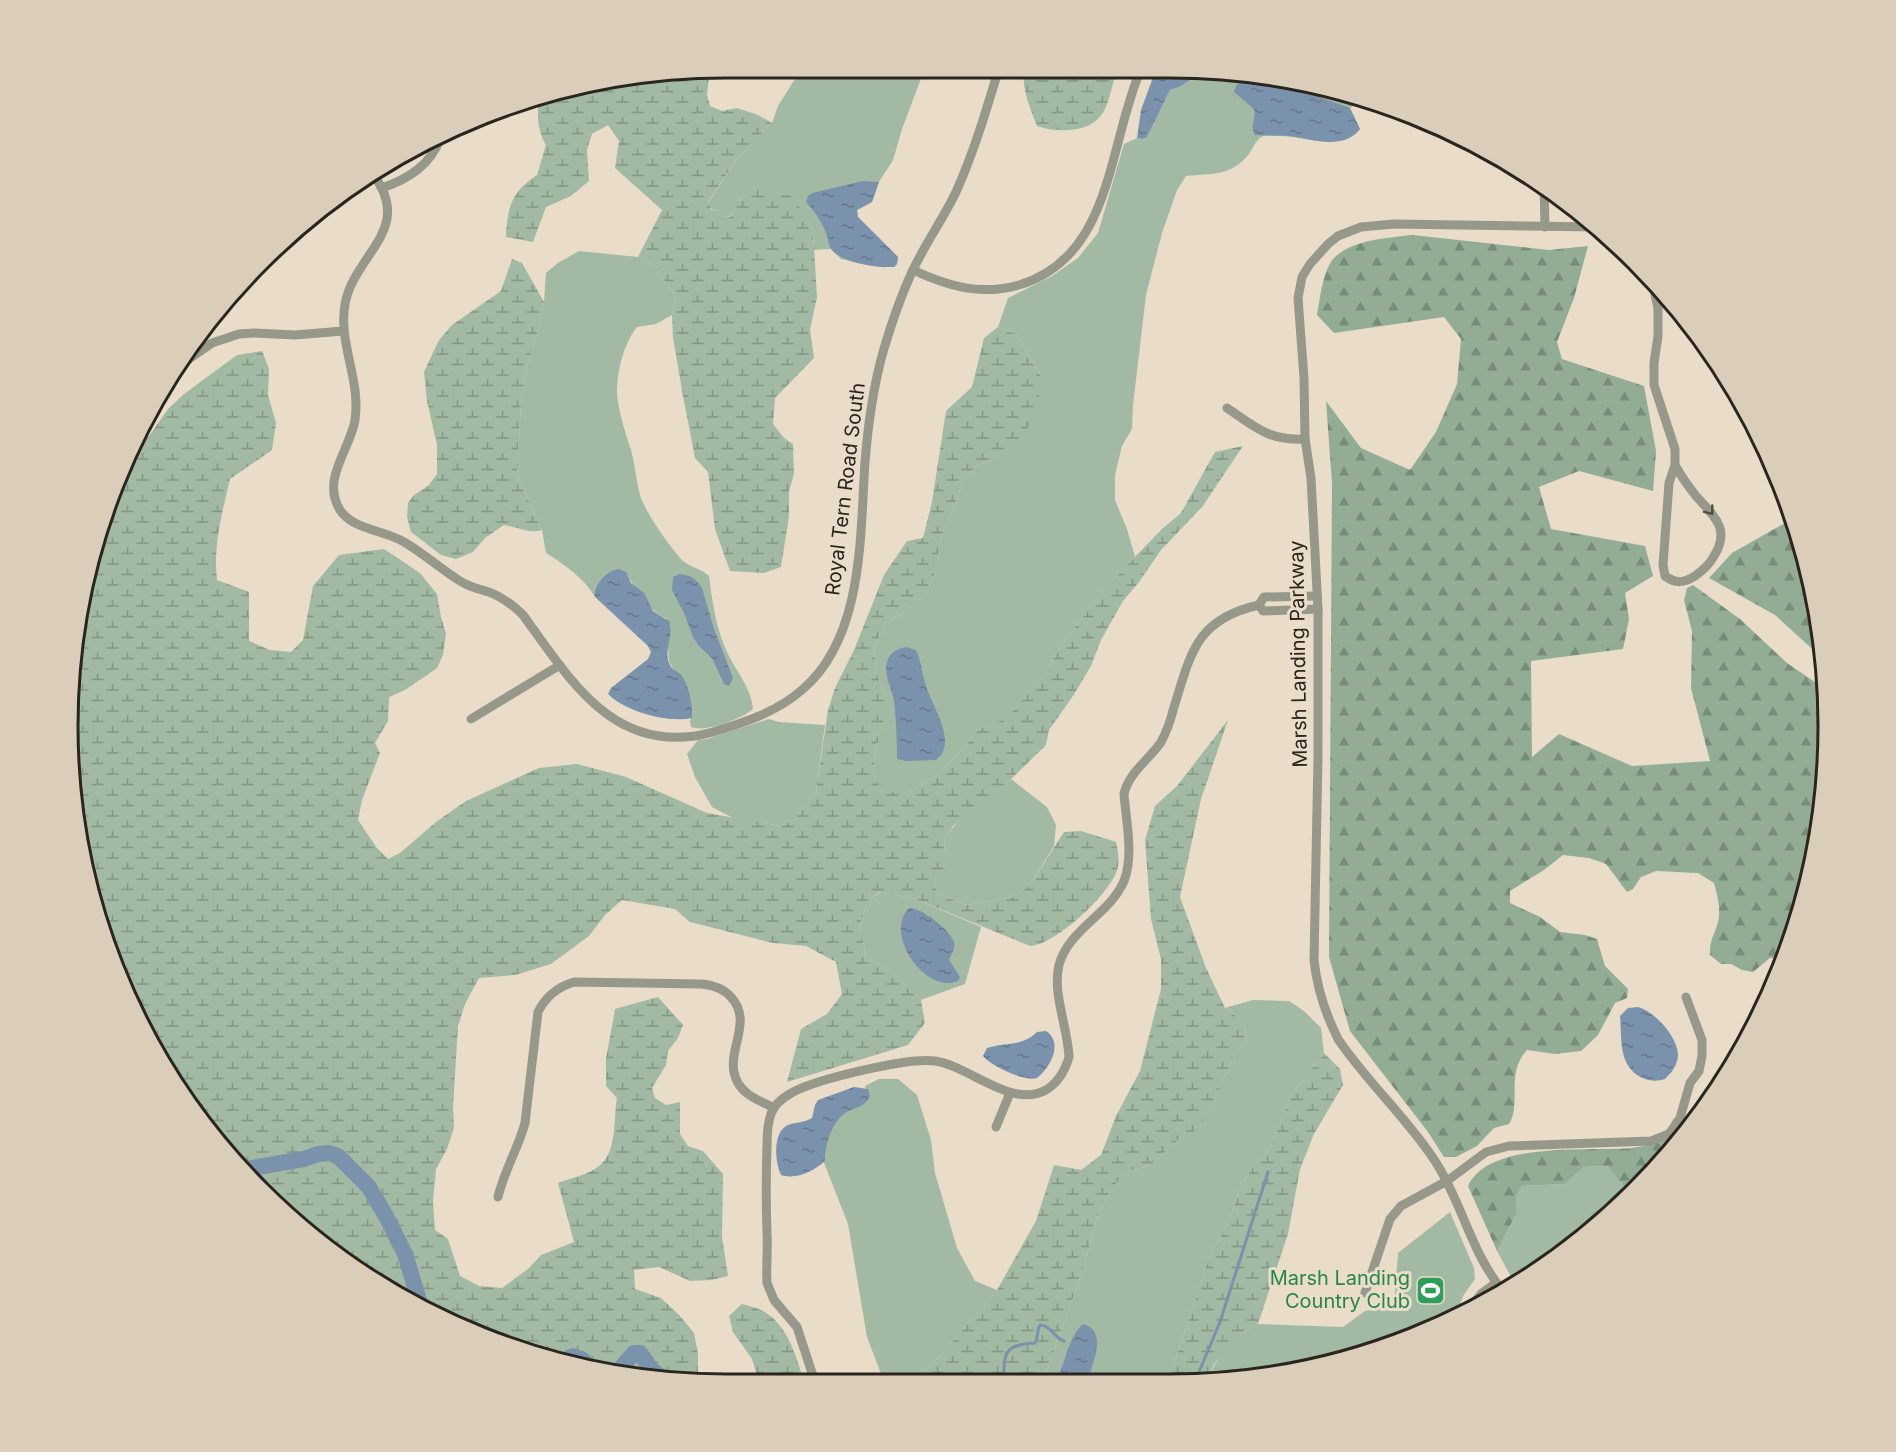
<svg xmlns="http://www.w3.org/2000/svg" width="1896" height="1452" font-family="Inter,sans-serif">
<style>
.green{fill:#a2b9a3}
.forest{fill:url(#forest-firs)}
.wetland{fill:url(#wetland-marsh)}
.water{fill:url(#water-ripples)}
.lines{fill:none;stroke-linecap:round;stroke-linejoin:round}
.stream{stroke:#7a92ab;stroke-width:3}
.river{stroke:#7a92ab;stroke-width:16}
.street{stroke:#969889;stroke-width:9}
.oneway{stroke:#504e43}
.labels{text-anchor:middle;stroke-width:6;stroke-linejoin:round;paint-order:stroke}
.street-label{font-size:20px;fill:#2a261e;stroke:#e9ddc9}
.leisure-label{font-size:20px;fill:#27864d;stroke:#e9ddc9;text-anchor:end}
.rim{fill:none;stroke:#2a261e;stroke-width:3}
</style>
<defs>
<pattern id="forest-firs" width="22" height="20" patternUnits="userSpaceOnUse" patternTransform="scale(1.5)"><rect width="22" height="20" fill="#92ad94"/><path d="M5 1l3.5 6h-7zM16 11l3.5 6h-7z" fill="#778d78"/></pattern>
<pattern id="wetland-marsh" width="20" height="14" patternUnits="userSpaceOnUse" patternTransform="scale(1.5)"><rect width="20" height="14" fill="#a2b9a3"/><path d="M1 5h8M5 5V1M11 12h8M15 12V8" fill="none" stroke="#849684"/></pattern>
<pattern id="water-ripples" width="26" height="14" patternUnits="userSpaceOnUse" patternTransform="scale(1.5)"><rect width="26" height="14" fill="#7a92ab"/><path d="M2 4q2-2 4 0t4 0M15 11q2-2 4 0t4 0" fill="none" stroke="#64778b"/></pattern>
</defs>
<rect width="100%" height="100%" fill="#e9ddc9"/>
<g class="green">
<path d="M805 68H925L902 129 893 160 879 182 872 202 857 210 858 217 898 257 897 264 894 267H880L841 259 831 249 814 250 813 229 792 197 740 199C736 209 734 218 722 218L717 211 713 210 708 203 737 159 772 123 778 106 793 82Z"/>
<path d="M1208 69 1341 90 1364 99 1350 108 1360 129C1341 153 1303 135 1277 136 1273 136 1267 135 1263 136 1256 139 1253 148 1249 154 1230 177 1213 173 1186 176L1177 190 1162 233 1146 295 1133 405 1132 429 1122 446 1115 475V500L1127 529 1135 557 1104 589 1059 649 1043 676 1006 720 979 729 958 754 932 779 908 792H883L873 774 879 734 885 719V697L876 671 874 647 886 623 906 611 926 594 938 566 939 545 944 528 954 508 963 481 975 467 996 458 1040 375 1016 334 998 327 1008 298 1052 276 1078 258 1098 233 1124 144 1137 138 1143 139 1147 137 1170 90 1179 87Z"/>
<path d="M579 251 638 257 654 264 667 285 676 294 672 315 656 324 637 327C624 343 617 371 617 392 617 406 626 435 631 450 635 464 636 480 640 495 645 512 670 547 682 560 691 568 700 568 709 576 712 599 715 622 724 645 732 667 751 685 753 709 741 719 706 733 691 727L690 722 692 710 684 680 674 670 669 662 666 618C645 609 637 588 624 571L614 570C606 577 593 586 595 597 584 578 565 565 546 553L542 530 517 474 521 404 527 367 537 334 544 302 546 273 558 263Z"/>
<polygon points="769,719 779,722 825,725 816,792 795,819 781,826 733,818 712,807 695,777 687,754 698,740 707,739"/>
<path d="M1011 779 1047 807 1056 825 1054 846 1030 885 1013 897 966 905 938 894 934 882C948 864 948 862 944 840 955 822 971 809 988 796 996 790 1004 787 1011 779Z"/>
<polygon points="881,892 915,899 981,927 965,984 921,1000 886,967 865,959 864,945 859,930 868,900"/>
<polygon points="1253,1000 1289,1001 1304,1011 1321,1028 1324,1053 1292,1094 1270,1148 1254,1165 1239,1190 1229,1221 1209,1258 1169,1379 1044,1379 1081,1276 1098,1214 1112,1188 1127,1172 1151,1165 1178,1140 1198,1128 1217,1095 1234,1055 1247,1040 1244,1022 1225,1008"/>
<polygon points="879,1079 898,1079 917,1095 931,1140 935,1173 957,1248 975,1281 997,1290 931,1366 915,1379 883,1379 867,1337 848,1224 823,1160 824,1143 841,1112 868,1097 865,1086"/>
<polygon points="1607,1166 1626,1189 1638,1189 1536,1273 1515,1284 1497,1251 1516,1214 1516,1196 1522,1186 1565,1184 1584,1167"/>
<polygon points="1450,1212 1474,1268 1475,1279 1463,1296 1456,1316 1422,1335 1256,1379 1208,1379 1222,1350 1233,1340 1258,1324 1343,1327 1365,1311 1394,1306 1398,1253"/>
</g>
<g class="forest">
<path d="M1413 235 1549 250 1588 246 1574 298 1557 342 1562 359 1644 386 1656 451 1653 491 1579 471 1539 487 1551 529 1645 546 1653 576 1625 593 1629 619 1623 649 1531 661 1532 757 1559 734 1632 766 1710 761 1691 688 1692 631 1684 600 1687 588 1693 585 1740 619 1787 663 1825 689 1828 726 1816 854 1784 958H1770L1753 972 1742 970 1731 964H1721L1710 955C1709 939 1717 931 1719 917 1720 905 1717 894 1714 883L1698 873 1656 871 1641 877 1633 889 1627 892 1606 864 1589 858 1563 855 1544 870 1510 891V903L1540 917 1560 932 1585 935 1597 939 1605 966 1628 989 1627 998 1615 1003 1598 1035 1581 1051 1555 1054 1527 1050C1505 1074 1522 1102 1509 1124L1494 1128 1477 1146 1456 1157H1444L1428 1132 1350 1031 1329 957 1332 483 1326 401 1361 448 1410 470 1436 432 1457 384 1461 339 1444 317 1334 333 1317 315C1320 299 1323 267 1336 256 1356 239 1388 238 1413 235Z"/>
<polygon points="1792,519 1816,597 1822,658 1775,615 1709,578 1732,553"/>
<path d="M1680 1135H1682L1638 1189H1626L1607 1166 1584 1167 1565 1184 1522 1186 1516 1196V1214L1497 1251 1468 1186C1489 1140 1590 1152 1631 1148 1649 1146 1664 1140 1680 1135Z"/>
</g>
<g class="wetland">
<path d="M1025 68 1118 69C1106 99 1111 126 1070 130 1057 131 1049 130 1037 126 1031 110 1020 86 1025 68Z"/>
<path d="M710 70 707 94 710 106 722 111 737 108 758 115 772 123 737 159 708 202 712 210 717 211 722 218C737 219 733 207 741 199 755 184 776 192 793 197L813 229 817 297 810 330 814 358 775 398 773 424 784 438 793 444 794 474 789 491V516L781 567 764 573 730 571 715 529 708 472 695 458 683 396 673 338 672 315 676 294 667 285 654 264 638 257 662 210 615 168 619 141 608 125 592 134 587 150 589 181 571 196 546 207 533 242 506 237C507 208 512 191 537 175L546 145C537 131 537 113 539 97L555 90Z"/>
<path d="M512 259 522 263 544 302 537 334 527 367 521 404 517 474 542 530C529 534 518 527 504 525L485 538 473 552 456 559 441 555 411 532 407 517 408 503 414 495 428 486 437 474V445L427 401 424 372 439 340 452 325 501 291Z"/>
<path d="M998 327 1016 334 1040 375 1038 413 1017 443 996 458 975 467 963 481 954 508 944 528 939 545 938 566 926 594 906 611 886 623 874 647 876 671 885 697V719L879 734 873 774 883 792H908L932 779 958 754 979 729 1006 719 1043 676 1059 649 1104 589 1162 529 1181 513 1215 452 1243 446 1202 507 1161 550 1139 582 1123 601 1101 640 1091 666 1073 696 1049 730 1046 745 1002 788 991 794 953 826 944 840C948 863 948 864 934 882L938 894 966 905 1013 897 1030 885 1064 832 1081 831 1116 842C1118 851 1120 861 1117 870 1110 894 1055 945 1030 946L915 899 880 892 868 900 859 929 864 945 865 959 886 967 921 1000 925 1023 908 1045 787 1082 801 1029 827 1014 842 994 836 962 806 946 773 943 690 922 675 909 622 900 605 915 589 936 551 964 515 975 479 978 465 1004 458 1026 453 1107 454 1128 447 1149 436 1169 433 1202 435 1230 448 1239 460 1276 479 1286 502 1288 528 1269 541 1255 574 1242 558 1183C571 1178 588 1175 599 1166 618 1151 613 1119 617 1098L606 1086V1059L615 1009 658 997 683 1025 678 1038 668 1051 666 1065 652 1088 655 1098 666 1105 680 1102V1134L688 1146 703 1151 723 1174 722 1237 728 1276 711 1280 690 1281 659 1267 634 1270 635 1289 661 1298 680 1316 694 1333 698 1354V1379H640L514 1349 396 1296 292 1221 179 1092 103 938 69 769 80 597 125 467 130 463 168 409 184 394 237 355 262 351 269 369 268 395 276 423 272 450 230 479C222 513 213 546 217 580L249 592V641L270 650 291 652 303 640 313 586 339 555 384 549 420 573 437 594 441 617 446 634 443 655 437 668 405 690 389 697 388 721 375 743 380 753 362 800 358 820 377 848 388 859 400 853 436 822 466 801 539 768 577 764 626 777 707 813 781 826 795 819 816 792 828 710 835 688 854 650 884 575 907 541 923 538 932 502 946 411 972 387 984 338Z"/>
<polygon points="1228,720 1201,799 1180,897 1206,968 1225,1008 1244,1022 1247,1040 1234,1055 1217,1095 1198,1129 1178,1140 1151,1165 1127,1172 1112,1188 1098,1214 1081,1276 1044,1379 915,1379 931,1366 997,1290 1036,1221 1054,1165 1081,1170 1101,1155 1116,1116 1140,1071 1161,989 1161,959 1151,919 1145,840 1155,806 1177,786"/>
<path d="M1324 1053 1340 1069 1343 1085 1314 1134 1300 1169 1288 1234 1258 1324C1231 1341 1220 1348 1208 1379H1169L1209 1258 1229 1221 1239 1190 1254 1165 1270 1148 1292 1094Z"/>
<path d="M742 1304C748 1306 755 1307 761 1310 786 1322 796 1354 803 1379H758L752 1359 733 1332 729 1316Z"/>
</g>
<g class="water">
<polygon points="1156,69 1208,69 1179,87 1170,90 1147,137 1143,139 1137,138 1141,110"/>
<path d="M1256 76 1322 87 1318 91 1319 97 1350 108 1360 129C1343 151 1312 139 1289 136 1277 135 1266 136 1255 135 1249 125 1257 118 1254 109L1234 92C1236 81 1246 79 1256 76Z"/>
<path d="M863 181 879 182 872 202 857 210 858 217 898 257 897 264 894 267C876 268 839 263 830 247 828 242 828 238 826 233 822 222 814 210 806 202L808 196 812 193Z"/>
<path d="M614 570 619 569 626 572 631 583 644 593 653 611 669 621C674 636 664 648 669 663 671 670 678 671 682 676 689 686 693 706 692 718 668 723 626 712 608 694L611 688 648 659 651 652 648 646 595 597C593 587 604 574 614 570Z"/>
<path d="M679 574C690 575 696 578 702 588L714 629 733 678 729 686 724 684 712 658 699 646 693 637 684 613 672 590 673 577Z"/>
<path d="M907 647 916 650C921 661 922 674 926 686 932 706 959 744 936 760L907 761 897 759C897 741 896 719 894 701 892 687 882 673 888 659 891 651 900 648 907 647Z"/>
<path d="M909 908C921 907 951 931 954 942 956 949 951 954 949 960L960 977 958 981C926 995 883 934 909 908Z"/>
<path d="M1638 1007C1654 1011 1677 1036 1678 1054 1678 1065 1672 1072 1665 1079 1655 1082 1646 1081 1637 1075 1618 1061 1622 1037 1620 1016L1628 1008Z"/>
<path d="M1046 1031C1064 1043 1050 1068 1037 1078 1025 1082 991 1066 983 1056L987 1048C1005 1042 1022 1047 1037 1032Z"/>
<path d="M854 1087 868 1089 870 1096C864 1109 854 1106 844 1114 831 1124 825 1146 825 1161 814 1171 796 1180 781 1175 775 1162 772 1132 788 1125 796 1122 804 1123 812 1118L815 1105 818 1100Z"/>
<path d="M1083 1324C1108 1330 1093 1363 1088 1379H1057C1066 1361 1068 1338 1083 1324Z"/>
</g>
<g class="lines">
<g class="stream">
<path d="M991 1379 1004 1374C1003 1347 1011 1345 1035 1343 1039 1337 1036 1331 1040 1325 1052 1326 1054 1338 1064 1341"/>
<polyline points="1196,1379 1220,1322 1268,1172"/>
</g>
<g class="river">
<polyline points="246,1169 304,1159 318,1154 329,1153 338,1156 369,1187 387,1218 405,1254 421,1307"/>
<polyline points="563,1361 573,1356 583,1360 589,1367"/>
<polyline points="623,1375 621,1368 634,1353 640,1353 651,1369 663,1379"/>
</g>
<g class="street">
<path d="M372 173C416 229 354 254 345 304 338 344 361 379 355 420 350 450 321 479 340 510 353 530 385 530 404 542 423 553 441 569 460 581 469 587 479 589 489 592 502 597 513 605 523 615 571 681 616 759 713 732 746 722 777 712 803 689 864 637 860 534 865 462 868 425 873 388 883 352 891 325 900 298 912 272 925 244 943 219 956 192 974 152 986 111 999 68"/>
<polyline points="1544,185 1545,227"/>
<path d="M382 188C408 179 431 165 441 137"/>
<path d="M913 270C947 286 981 296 1019 285 1113 257 1108 144 1141 69"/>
<path d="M1652 281 1658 308V336L1654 363V385L1675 449V465L1669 483 1663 565 1665 576C1676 584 1684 583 1695 576 1702 571 1710 564 1714 556 1731 529 1714 516 1696 496 1688 486 1681 476 1675 465"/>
<polyline points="183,363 212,343 239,334 254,333 295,335 343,331"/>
<path d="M1227 408C1255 427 1269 441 1305 439"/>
<polyline points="1259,605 1263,611 1318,609"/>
<polyline points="471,719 560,665"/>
<polyline points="1677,1122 1688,1128"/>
<polyline points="996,1127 1010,1093"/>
<path d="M498 1197C504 1171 518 1149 525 1123L538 1012C546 996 557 987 574 982L701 984C713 985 723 988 731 997 755 1023 723 1053 737 1081 744 1096 761 1101 774 1108"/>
<path d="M1503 1291C1471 1253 1462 1202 1435 1161 1407 1118 1367 1082 1338 1039 1325 1013 1317 989 1314 960L1318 757V609L1311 478 1305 439 1304 378 1298 298 1302 277 1310 264 1328 244 1338 236 1361 227 1394 224 1595 227"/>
<polyline points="1365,1293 1390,1219 1401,1206 1447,1181 1486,1152 1509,1146 1651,1141 1669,1134 1680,1118 1690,1083 1699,1071 1702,1056 1702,1040 1686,997"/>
<polyline points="1469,1309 1481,1294 1496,1283"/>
<path d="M814 1379 797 1327 774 1300 767 1283C766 1266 768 1250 767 1233 766 1204 766 1175 767 1146 767 1136 767 1124 771 1114 774 1104 784 1097 793 1092 818 1079 908 1057 935 1061 970 1066 1011 1109 1046 1090 1059 1082 1065 1071 1069 1057 1068 1028 1052 993 1059 965 1068 930 1110 914 1124 881 1134 855 1126 821 1124 794 1129 772 1149 760 1161 742 1167 731 1171 719 1174 707 1191 653 1196 619 1259 605L1264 597 1317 596"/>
</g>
</g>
<defs><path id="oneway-chevron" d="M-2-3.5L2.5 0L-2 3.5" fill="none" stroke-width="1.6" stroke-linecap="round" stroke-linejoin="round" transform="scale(1.5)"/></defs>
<use class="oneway" href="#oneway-chevron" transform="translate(1710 511) rotate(52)"/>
<defs>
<symbol id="stadium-square" viewBox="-11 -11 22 22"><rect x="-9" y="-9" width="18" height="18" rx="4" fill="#2e9e5b" stroke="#e9ddc9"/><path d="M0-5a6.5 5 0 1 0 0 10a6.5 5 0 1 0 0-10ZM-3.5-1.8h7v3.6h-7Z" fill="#fff"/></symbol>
</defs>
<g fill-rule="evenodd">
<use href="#stadium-square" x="1414" y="1274" width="33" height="33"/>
</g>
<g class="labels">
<g class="street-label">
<text transform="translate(845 489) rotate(-83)" y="7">Royal Tern Road South</text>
<text transform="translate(1298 654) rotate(-91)" y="7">Marsh Landing Parkway</text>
</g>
<g class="leisure-label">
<text x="1410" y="1285">Marsh Landing<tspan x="1410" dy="23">Country Club</tspan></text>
</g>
</g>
<path d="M0 0H1896V1452H0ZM726 78H1170A648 648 0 0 1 1818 726V726A648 648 0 0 1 1170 1374H726A648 648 0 0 1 78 726V726A648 648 0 0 1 726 78Z" fill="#dacebb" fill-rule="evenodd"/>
<path class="rim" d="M726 78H1170A648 648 0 0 1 1818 726V726A648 648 0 0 1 1170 1374H726A648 648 0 0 1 78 726V726A648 648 0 0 1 726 78Z"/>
</svg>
